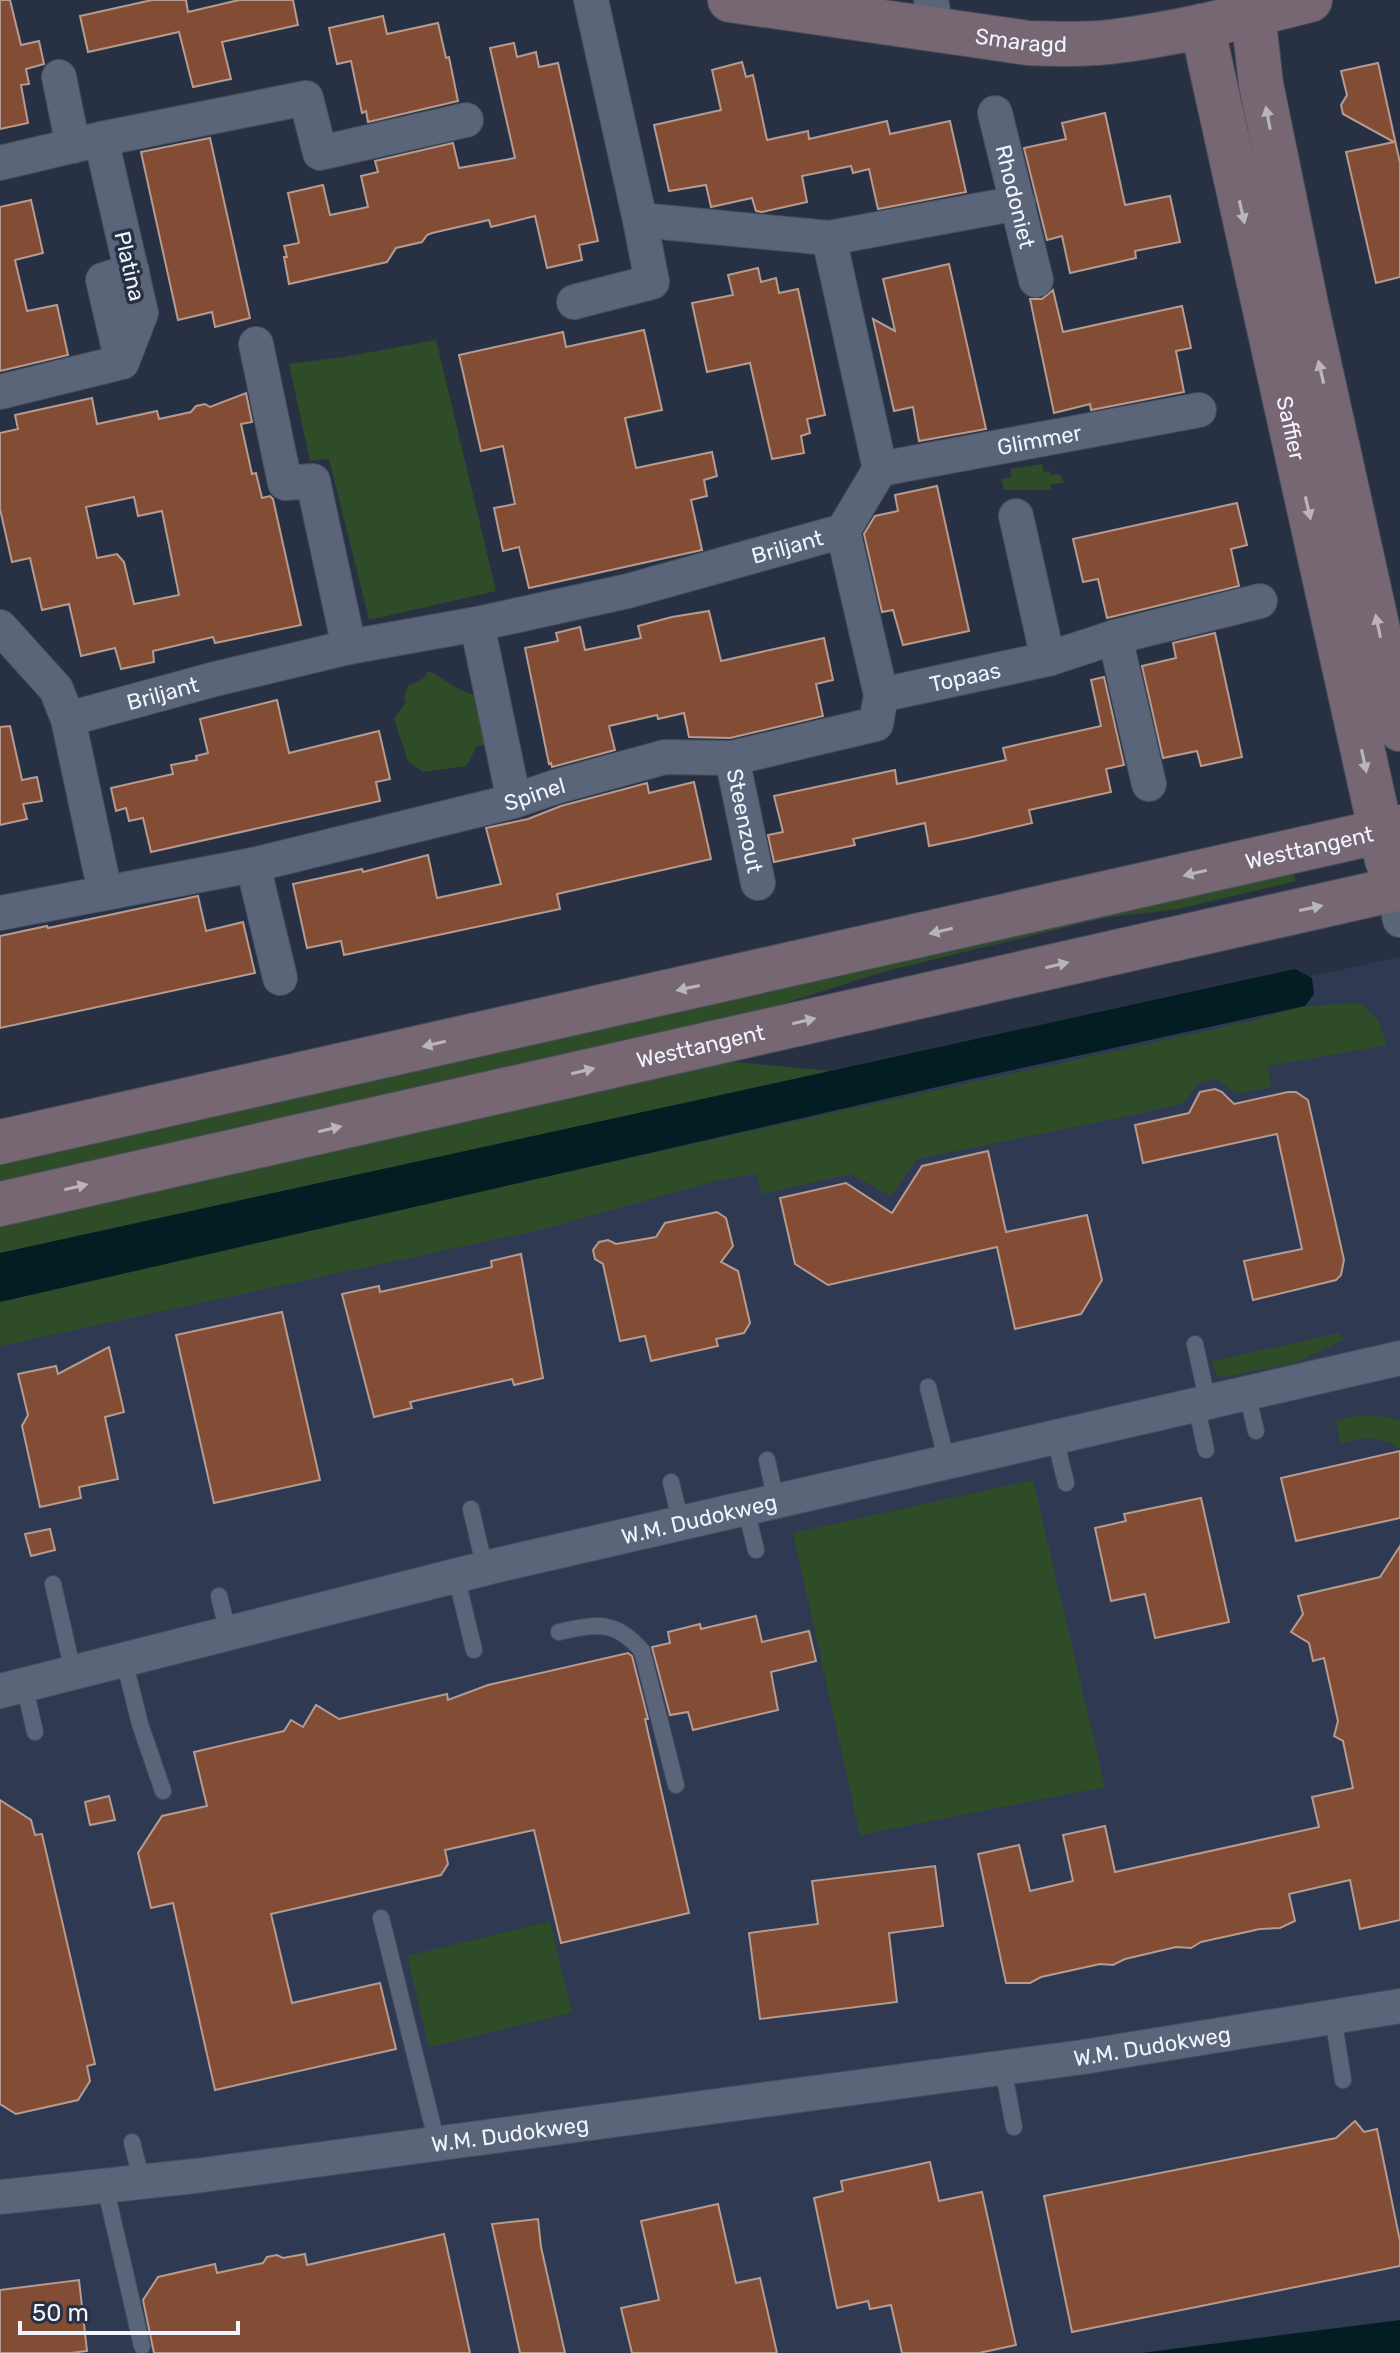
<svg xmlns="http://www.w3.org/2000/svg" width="1400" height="2353" font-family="Rubik,sans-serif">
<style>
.built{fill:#2f3a52}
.green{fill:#2f4c29}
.water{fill:#031e22}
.building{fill:#834d35;stroke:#b59b90;stroke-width:2;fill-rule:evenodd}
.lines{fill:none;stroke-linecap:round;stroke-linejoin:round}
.lane-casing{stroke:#464e5c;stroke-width:18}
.street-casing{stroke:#464e5c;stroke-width:36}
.secondary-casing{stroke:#464e5c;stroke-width:46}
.lane{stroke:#5b6579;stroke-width:16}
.street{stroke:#5b6579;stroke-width:34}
.secondary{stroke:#766772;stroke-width:44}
.oneway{fill:#b9b5be}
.labels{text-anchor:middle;stroke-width:7;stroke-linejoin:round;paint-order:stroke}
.street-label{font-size:22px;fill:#eff4fd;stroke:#283143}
</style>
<rect width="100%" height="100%" fill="#283143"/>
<polygon class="built" points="1400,957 1400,2333 1240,2353 0,2353 0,1261"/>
<g class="green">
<polygon points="436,340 496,591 369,620 329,459 310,461 289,364 344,357"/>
<polygon points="1042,464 1044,472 1050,471 1050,475 1060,474 1064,483 1051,484 1051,490 1004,490 1001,479 1011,477 1011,469"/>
<path d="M428 671C445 678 463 696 480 695L491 744 477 746 466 766 423 772 408 761 394 719 406 702 404 698 408 686 423 679Z"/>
<polygon points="1292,869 1296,881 1178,909 1104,918 886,971 738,1018 0,1184 0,1159"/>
<polygon points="1361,1003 1378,1020 1387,1045 1268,1066 1271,1087 1237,1094 1216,1079 1199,1082 1184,1103 1124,1117 917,1159 891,1196 851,1174 762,1194 756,1174 715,1181 544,1229 0,1346 0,1302 593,1166 1251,1021 1305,1006"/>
<polygon points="712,1060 831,1071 0,1253 0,1221"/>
<polygon points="1340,1333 1343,1340 1297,1362 1226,1377 1219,1376 1214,1370 1212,1361"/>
<path d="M1364 1415 1389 1417 1400 1421V1449C1379 1434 1364 1438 1340 1443L1336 1420Z"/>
<polygon points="1033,1480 1105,1787 860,1835 793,1533"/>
<polygon points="550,1921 572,2013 429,2047 407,1956"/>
</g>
<g class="water">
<polygon points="1295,969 1312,978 1314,994 1305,1006 972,1079 0,1302 0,1253"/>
<polygon points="1400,2320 1400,2353 1141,2353"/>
</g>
<g class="building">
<polygon points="0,0 10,0 21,45 39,41 44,64 26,69 29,84 21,85 28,123 0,129"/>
<polygon points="152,0 186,0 188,12 239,0 293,0 298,25 222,42 231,79 193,87 179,32 88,52 80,16"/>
<polygon points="383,16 387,34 438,23 446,58 449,57 458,101 368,122 366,111 362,113 351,61 337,64 329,28"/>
<polygon points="514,43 517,57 536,52 539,67 558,63 598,241 579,245 582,260 547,268 535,216 491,227 489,220 432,233 427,235 422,242 396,248 387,262 289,284 284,257 287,257 284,246 299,243 288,193 323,185 330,215 368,207 361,176 378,172 375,161 453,143 459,168 515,158 490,48"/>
<polygon points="742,62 746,77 753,75 767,140 808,131 809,139 887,121 890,134 950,121 966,192 878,209 869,169 853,173 851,166 802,176 807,202 762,212 756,211 752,198 711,207 706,185 669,191 654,125 721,110 712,70"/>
<polygon points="1378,63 1400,163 1400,277 1376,283 1346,152 1394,142 1343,114 1341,105 1347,95 1341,71"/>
<polygon points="1105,113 1125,205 1170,196 1180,242 1135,251 1136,258 1070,273 1062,236 1047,240 1024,148 1066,139 1062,123"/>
<polygon points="210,138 250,318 215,327 212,312 178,320 141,152"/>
<polygon points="31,200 43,253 15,260 27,311 57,305 68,355 0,371 0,207"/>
<polygon points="949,264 986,429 919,441 913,407 894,411 873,319 895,331 883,279"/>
<polygon points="758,268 761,282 776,278 779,293 798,289 825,415 807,419 810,433 801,436 804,453 772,459 750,363 707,372 692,303 733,295 728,275"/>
<polygon points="1053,290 1063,332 1182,306 1191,348 1176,351 1184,392 1091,410 1090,404 1054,413 1030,299 1042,299"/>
<polygon points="644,330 662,410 625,418 636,468 712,452 717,476 704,480 707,496 691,500 702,550 529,588 519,547 503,551 494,508 515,504 503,446 481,451 459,355 563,332 566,347"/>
<path d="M246 393 252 422 241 424 252 474 256 473 262 498 270 496 273 499 301 625 215 643 213 637 153 651 154 662 121 669 115 648 81 656 69 604 42 610 30 558 12 562 0 509V433L18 429 15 415 92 398 97 424 157 411 159 419 191 412 196 406 205 404 210 407ZM134 497 138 516 162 511 179 595 134 604 124 562 117 554 97 558 86 507Z"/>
<polygon points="937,486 969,631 903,645 893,610 882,612 864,534 875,516 898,511 895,495"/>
<polygon points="1237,503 1247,545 1231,549 1239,586 1107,618 1098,579 1083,582 1073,539"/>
<polygon points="709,611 721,661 824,638 833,680 816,684 823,716 730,738 689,737 684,713 658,719 657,715 609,726 615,750 552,767 551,763 549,764 525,648 558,641 556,633 580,627 585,650 641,638 638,626 672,617"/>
<polygon points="1215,633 1242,757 1201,766 1197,751 1163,758 1142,666 1176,658 1173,643"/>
<polygon points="1104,677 1124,765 1106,769 1111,792 1029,810 1032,823 968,838 929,846 925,823 853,839 855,845 774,862 768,835 783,832 774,796 895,770 897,784 1006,760 1003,748 1101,726 1091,680"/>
<polygon points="277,700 289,753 379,731 390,779 376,782 380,801 151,852 143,818 129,821 126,808 116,811 111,788 173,774 171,765 197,760 196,756 208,753 200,719"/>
<polygon points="10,726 22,780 37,777 42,801 23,804 27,819 0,825 0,727"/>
<polygon points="694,782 711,859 557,894 560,909 344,955 341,941 307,948 293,884 362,869 363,872 428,855 437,898 501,884 486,828 528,819 561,806 647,783 649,793"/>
<polygon points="198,896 206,931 243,922 255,973 0,1028 0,936 47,926 48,928"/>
<polygon points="1215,1089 1222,1092 1234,1104 1288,1092 1296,1092 1308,1100 1344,1260 1341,1275 1336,1280 1253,1300 1244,1261 1302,1249 1277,1134 1143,1163 1135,1125 1189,1113 1200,1092"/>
<polygon points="988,1151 1006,1232 1087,1215 1102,1280 1081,1314 1015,1329 997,1247 828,1285 795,1264 780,1198 846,1183 892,1213 922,1166"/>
<polygon points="717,1212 726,1218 733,1246 721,1262 738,1271 750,1323 744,1333 716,1339 718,1346 651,1361 645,1336 620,1341 603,1264 595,1259 593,1250 599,1242 608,1240 616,1244 656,1237 665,1223"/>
<polygon points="521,1254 543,1378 514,1385 512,1379 410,1402 412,1408 374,1417 342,1294 379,1286 380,1292 492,1267 491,1261"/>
<polygon points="282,1312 320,1480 214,1503 176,1335"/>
<polygon points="109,1347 124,1412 105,1417 118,1479 79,1487 81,1498 40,1507 22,1426 28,1415 18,1374 56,1366 58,1374"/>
<polygon points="1400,1451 1400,1518 1296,1541 1281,1478"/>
<polygon points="1201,1498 1229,1622 1155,1638 1145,1594 1111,1601 1095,1528 1126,1521 1124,1514"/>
<polygon points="50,1529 55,1550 31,1556 25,1534"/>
<polygon points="1400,1546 1400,1920 1360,1929 1350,1880 1289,1894 1295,1921 1280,1928 1260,1929 1201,1942 1191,1948 1176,1947 1125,1959 1113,1965 1100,1964 1041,1977 1030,1983 1006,1983 978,1854 1019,1845 1030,1891 1073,1881 1063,1835 1105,1826 1115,1872 1319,1827 1312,1797 1353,1788 1343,1741 1334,1736 1338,1721 1324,1658 1313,1661 1309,1643 1291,1632 1303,1614 1298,1596 1380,1577"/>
<polygon points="756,1616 762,1642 809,1631 816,1661 771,1672 778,1710 693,1730 688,1712 670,1715 652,1647 670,1643 668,1632 700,1624 701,1629"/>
<polygon points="628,1653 632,1656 648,1719 645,1719 689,1913 561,1943 534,1830 445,1850 448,1864 441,1875 271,1914 292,2003 380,1983 396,2049 215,2090 173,1903 151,1908 138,1853 162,1816 207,1806 194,1752 284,1731 291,1720 303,1727 316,1705 339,1719 447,1694 448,1700 488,1685"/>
<polygon points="109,1796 115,1820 90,1825 85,1802"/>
<polygon points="0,1800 31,1820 35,1835 42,1834 95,2064 87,2066 90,2081 78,2100 16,2114 0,2104"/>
<polygon points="935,1866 943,1926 889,1933 897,2002 760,2019 749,1933 818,1924 812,1881"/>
<polygon points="1355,2121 1364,2132 1377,2129 1400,2241 1400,2266 1072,2332 1044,2196 1336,2138"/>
<polygon points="930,2162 939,2201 982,2192 1016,2345 979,2353 902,2353 891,2305 870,2309 868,2301 837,2308 814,2198 843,2191 841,2181"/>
<polygon points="718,2204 736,2283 760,2278 777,2353 632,2353 621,2308 659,2300 641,2221"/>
<polygon points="538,2219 541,2247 565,2353 520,2353 492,2224"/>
<polygon points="444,2234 470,2353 154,2353 143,2300 158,2277 215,2264 217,2273 263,2263 267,2257 277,2255 283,2258 305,2254 307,2265"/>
<polygon points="79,2280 87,2351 71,2353 0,2353 0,2290"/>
</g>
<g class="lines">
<defs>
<g id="lane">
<polyline points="1195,1344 1208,1403"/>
<polyline points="928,1387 947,1462"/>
<polyline points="1247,1394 1256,1431"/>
<polyline points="1196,1405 1206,1450"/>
<polyline points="1055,1438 1066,1483"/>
<polyline points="767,1460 776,1501"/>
<polyline points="671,1482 681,1523"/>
<polyline points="471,1509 485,1569"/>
<polyline points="746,1509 756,1550"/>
<polyline points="456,1576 474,1650"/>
<polyline points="53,1584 73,1672"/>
<polyline points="219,1596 228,1632"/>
<path d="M559 1632C596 1624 615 1619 642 1651L676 1785"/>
<polyline points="124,1660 140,1724 163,1791"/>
<polyline points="24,1684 35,1732"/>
<polyline points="381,1918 437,2143"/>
<polyline points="1333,2017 1343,2080"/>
<polyline points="1003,2068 1014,2127"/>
<polyline points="132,2142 142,2182"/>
<polyline points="105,2186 142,2346"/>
</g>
<g id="street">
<polyline points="591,0 640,220 829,238 1018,203"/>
<polyline points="931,0 936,28"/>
<polyline points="59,77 73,146"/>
<path id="s1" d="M995 113 1036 280"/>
<polyline points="0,163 101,139 306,98 320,153 466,120"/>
<polyline points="574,302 652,282 640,220"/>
<polyline points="256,344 285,483 313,481 349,647"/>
<polyline points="122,362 103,280 132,271"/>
<polyline points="0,392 122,362 141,313 101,139"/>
<path id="s2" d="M880 469 1199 410"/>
<polyline points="1016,516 1048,659"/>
<polyline points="477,624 514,801"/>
<polyline points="0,627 56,689 68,719 105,892"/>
<polyline points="1115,637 1149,784"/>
<path id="s3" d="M881 695 1048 659 1115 637 1260 601"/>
<path id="s4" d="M68 719 215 679 349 647 477 624 628 591 843 531 880 469 829 238"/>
<path id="s5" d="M732 758 758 883"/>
<polyline points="253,865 280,978"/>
<polyline points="1394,889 1400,920"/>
<path id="s6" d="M0 913 253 865 514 801 555 787 665 757 732 758 876 724 881 695 843 531"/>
<path id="s7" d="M0 1691 498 1565 1400 1358"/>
<path id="s8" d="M0 2197 195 2176 1083 2057 1400 2006"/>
</g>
<g id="secondary">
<path id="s9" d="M730 0 1028 43C1055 44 1082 45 1109 42 1177 34 1243 17 1310 0"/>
<polyline points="1253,14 1261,84 1307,309 1400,729"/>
<path id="s10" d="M1202 26 1387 860"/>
<path id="s11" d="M0 1142 1400 827"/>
<path id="s12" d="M0 1204 1400 888"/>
</g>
</defs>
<use href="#lane" class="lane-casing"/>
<use href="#street" class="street-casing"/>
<use href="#secondary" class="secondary-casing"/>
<use href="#lane" class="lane"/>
<use href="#street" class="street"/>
<use href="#secondary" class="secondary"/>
</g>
<defs><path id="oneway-solid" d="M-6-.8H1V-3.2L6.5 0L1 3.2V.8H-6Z" transform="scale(2)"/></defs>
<g class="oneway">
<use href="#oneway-solid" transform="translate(1268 118) rotate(-101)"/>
<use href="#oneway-solid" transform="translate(1242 212) rotate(77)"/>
<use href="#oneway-solid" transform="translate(1321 372) rotate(-103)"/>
<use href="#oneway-solid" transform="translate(1308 508) rotate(77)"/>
<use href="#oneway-solid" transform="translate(1378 626) rotate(-102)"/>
<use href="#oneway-solid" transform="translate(1364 761) rotate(78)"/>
<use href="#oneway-solid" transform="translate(1195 873) rotate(167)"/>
<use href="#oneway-solid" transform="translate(1311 908) rotate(-12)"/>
<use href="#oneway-solid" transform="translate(941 931) rotate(167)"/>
<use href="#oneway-solid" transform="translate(1057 965) rotate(-13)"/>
<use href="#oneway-solid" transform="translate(688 988) rotate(168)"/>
<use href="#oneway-solid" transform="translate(804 1021) rotate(-13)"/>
<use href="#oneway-solid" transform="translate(434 1044) rotate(167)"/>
<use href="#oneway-solid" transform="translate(583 1071) rotate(-13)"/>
<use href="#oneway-solid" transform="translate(330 1129) rotate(-13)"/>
<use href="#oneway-solid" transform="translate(76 1187) rotate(-13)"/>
</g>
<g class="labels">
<g class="street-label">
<text dy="8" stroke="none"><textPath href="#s9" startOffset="294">Smaragd</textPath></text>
<text dy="8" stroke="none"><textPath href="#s1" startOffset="86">Rhodoniet</textPath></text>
<text transform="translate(130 266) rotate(77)" y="8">Platina</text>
<text dy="8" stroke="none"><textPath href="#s10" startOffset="412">Saffier</textPath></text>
<text dy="8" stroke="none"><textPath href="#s2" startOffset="162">Glimmer</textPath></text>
<text dy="8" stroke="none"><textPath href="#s4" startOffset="740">Briljant</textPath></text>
<text dy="8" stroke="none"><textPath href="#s3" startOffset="86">Topaas</textPath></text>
<text dy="8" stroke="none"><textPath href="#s4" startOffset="98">Briljant</textPath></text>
<text dy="8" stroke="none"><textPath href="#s6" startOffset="548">Spinel</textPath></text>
<text dy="8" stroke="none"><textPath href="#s5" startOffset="64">Steenzout</textPath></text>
<text dy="8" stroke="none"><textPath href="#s11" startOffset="1342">Westtangent</textPath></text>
<text dy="8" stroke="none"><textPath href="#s12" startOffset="718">Westtangent</textPath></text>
<text dy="8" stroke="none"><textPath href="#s7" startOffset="720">W.M. Dudokweg</textPath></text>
<text dy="8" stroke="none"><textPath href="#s8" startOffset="1162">W.M. Dudokweg</textPath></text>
<text dy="8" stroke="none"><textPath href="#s8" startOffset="514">W.M. Dudokweg</textPath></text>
</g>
</g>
<path d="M20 2321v12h218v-12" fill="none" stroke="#eff4fd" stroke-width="4"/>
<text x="32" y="2321" font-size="24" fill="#eff4fd" stroke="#283143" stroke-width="6" paint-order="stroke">50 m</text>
</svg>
